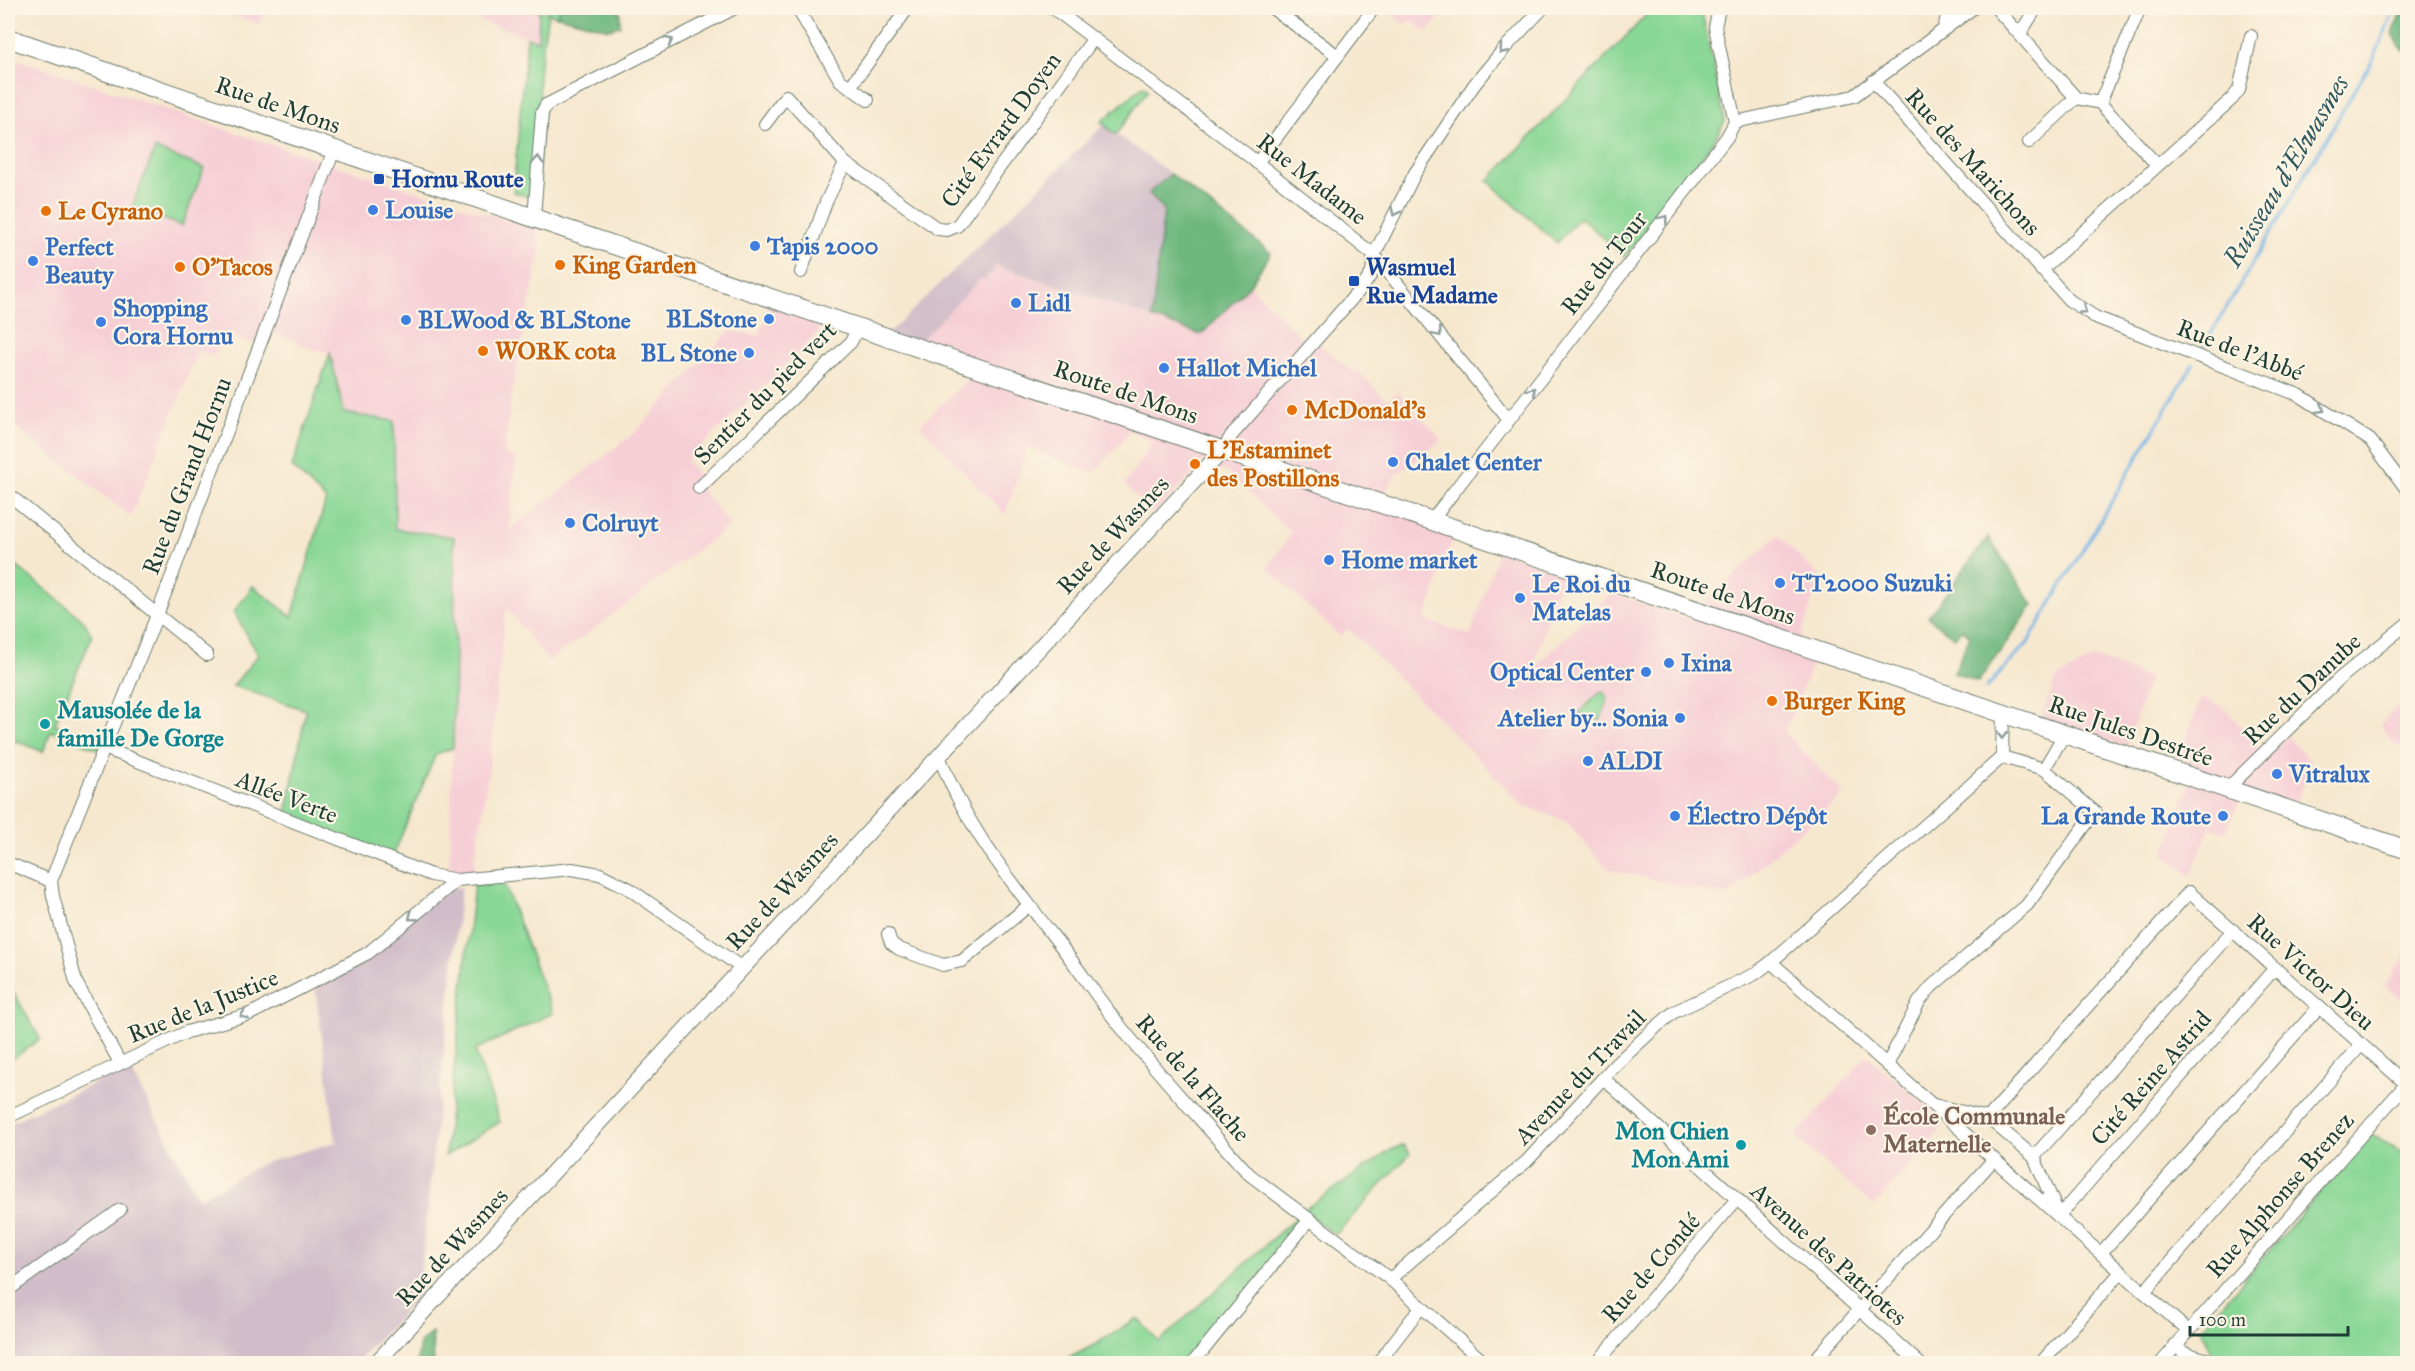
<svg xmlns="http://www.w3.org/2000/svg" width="2415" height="1371" font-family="'IM FELL Great Primer',serif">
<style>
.built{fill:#f6cfd6}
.industrial{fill:#d1bdc9}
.green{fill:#89d796;stroke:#548a65;stroke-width:1.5}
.forest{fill:#6eb87f;stroke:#467a5a;stroke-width:1.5}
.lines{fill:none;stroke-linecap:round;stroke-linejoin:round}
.stream{stroke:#71b3e6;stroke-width:3}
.minor-casing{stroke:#6a796a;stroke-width:14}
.tertiary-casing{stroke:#6a796a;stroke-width:17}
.primary-casing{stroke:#6a796a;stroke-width:20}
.minor{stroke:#fff;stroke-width:12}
.tertiary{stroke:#fff;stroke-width:15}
.primary{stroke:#fff;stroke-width:18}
.oneway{stroke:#8f9e9a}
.transit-dot{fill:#1a4fb4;stroke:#fcf5e5;stroke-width:2}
.shop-dot{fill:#3f7fe0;stroke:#fcf5e5;stroke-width:2}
.food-dot{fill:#e8710a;stroke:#fcf5e5;stroke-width:2}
.culture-dot{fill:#0f9aa8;stroke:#fcf5e5;stroke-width:2}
.education-dot{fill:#8d6e63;stroke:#fcf5e5;stroke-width:2}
.labels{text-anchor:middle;stroke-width:4.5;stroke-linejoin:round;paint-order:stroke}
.street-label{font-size:24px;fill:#1f3d34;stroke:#fcf5e5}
.transit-label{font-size:24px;font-weight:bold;fill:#164399;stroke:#fcf5e5;text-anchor:start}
.shop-label{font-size:24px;font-weight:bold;fill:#366cbe;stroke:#fcf5e5;text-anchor:start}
.food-label{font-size:24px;font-weight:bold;fill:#c56008;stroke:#fcf5e5;text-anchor:start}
.culture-label{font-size:24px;font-weight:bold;fill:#0d838f;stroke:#fcf5e5;text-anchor:start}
.education-label{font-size:24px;font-weight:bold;fill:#785e54;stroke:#fcf5e5;text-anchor:start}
.water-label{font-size:26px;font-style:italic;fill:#345a60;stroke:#fcf5e5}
</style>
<rect width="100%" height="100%" fill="#fcf5e5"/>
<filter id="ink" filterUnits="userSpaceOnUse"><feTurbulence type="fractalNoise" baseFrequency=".0167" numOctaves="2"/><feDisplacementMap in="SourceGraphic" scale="12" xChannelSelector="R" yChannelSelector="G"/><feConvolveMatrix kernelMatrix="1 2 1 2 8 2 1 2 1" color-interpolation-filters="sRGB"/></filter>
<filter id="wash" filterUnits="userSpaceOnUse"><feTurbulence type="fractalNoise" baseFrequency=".008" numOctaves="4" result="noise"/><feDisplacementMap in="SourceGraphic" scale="24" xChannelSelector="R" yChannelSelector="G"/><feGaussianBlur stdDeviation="1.35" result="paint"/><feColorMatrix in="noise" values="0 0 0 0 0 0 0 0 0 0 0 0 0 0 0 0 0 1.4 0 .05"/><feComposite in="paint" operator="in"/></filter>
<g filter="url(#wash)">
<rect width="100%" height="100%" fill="#f6e8cf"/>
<g class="built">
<polygon points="210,8 265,8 259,24"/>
<polygon points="446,8 541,8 538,41 527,37"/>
<polygon points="1385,8 1447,8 1427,32 1411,20 1405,25"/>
<polygon points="8,56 260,141 536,230 540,252 511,397 504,454 516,457 509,530 632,435 730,331 759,336 772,298 824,316 819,332 686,461 705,483 703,492 730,525 590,632 548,661 506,607 489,767 478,844 474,858 475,874 449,875 455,653 454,537 393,528 344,413 330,353 313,349 266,329 260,346 224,334 214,357 198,351 131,517 8,420"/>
<polygon points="995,265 1201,335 1250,285 1310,346 1315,341 1352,371 1357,370 1386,400 1398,392 1442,440 1395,476 1386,490 1382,503 1457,528 1425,620 1470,635 1499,550 1563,574 1531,671 1611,593 1691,620 1709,599 1778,535 1820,577 1799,643 1817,654 1784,732 1844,794 1727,896 1607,869 1566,821 1522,805 1457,737 1348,628 1340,636 1267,568 1292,533 1227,472 1201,462 1194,473 1153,515 1125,484 1152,442 1130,431 1094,474 1027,447 1005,515 920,425 979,369 915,346 980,278 988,272 992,273"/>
<polygon points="2095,658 2149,678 2127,747 2041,718 2057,678"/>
<polygon points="2407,695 2407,750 2394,744 2380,725"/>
<polygon points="2201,698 2224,707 2266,756 2287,736 2312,763 2293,809 2244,791 2226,832 2210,827 2191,876 2164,854 2196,765 2179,759"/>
<polygon points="2407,951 2407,1005 2385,986"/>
<polygon points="1867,1055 1946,1123 1874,1206 1795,1137"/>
</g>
<g class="industrial">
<polygon points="1104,125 1171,174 1149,193 1164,210 1152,318 995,265 992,274 988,273 986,280 980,279 915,346 886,336"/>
<polygon points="461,887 418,1297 356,1363 8,1363 8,1124 129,1067 199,1199 263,1163 336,1142 315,986 449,889"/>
</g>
<g class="green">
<path d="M549 8H560L557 16 548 13C544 43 533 81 543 110L535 199 513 192 527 37 538 41 539 10 548 13Z"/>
<polygon points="1653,8 1701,8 1725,121 1715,139 1625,257 1580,217 1557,243 1488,181"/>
<polygon points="1143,86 1148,90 1116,135 1101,122"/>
<polygon points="155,149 204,168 182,226 132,207"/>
<polygon points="330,353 344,413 394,421 395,529 454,537 455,653 453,748 436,754 391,860 285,820 306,710 233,686 258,655 234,612 253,586 292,617 326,500 292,467"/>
<polygon points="8,559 84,621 92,636 55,724 106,745 103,751 51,731 43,752 15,740 8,758"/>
<polygon points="1602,691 1608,698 1600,721 1578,713"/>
<polygon points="503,881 553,1013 475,1050 500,1122 445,1156 474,885"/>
<polygon points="9,984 40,1039 8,1062 8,984"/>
<polygon points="2371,1134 2407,1156 2407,1363 2248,1363 2211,1353 2201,1329"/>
<polygon points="1403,1145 1410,1154 1335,1235 1309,1215 1189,1363 1057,1364 1096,1344 1137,1318 1159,1342 1305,1209 1391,1150"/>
</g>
<g class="forest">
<polygon points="560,8 617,8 620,13 620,26 609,29 557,16"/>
<polygon points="2402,8 2407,8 2407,52 2400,46 2393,34"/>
<polygon points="1171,174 1271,253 1250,285 1201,335 1152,318 1164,210 1149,193"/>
<polygon points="1988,537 2033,605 1978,682 1954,673 1970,636 1962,629 1955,638 1928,617"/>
<polygon points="432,1332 434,1363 417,1363 420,1343"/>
</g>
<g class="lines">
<g class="stream">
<polyline points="2202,349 2375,56 2395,8"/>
<polyline points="1986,688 2027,644 2193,364"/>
</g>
</g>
</g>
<g filter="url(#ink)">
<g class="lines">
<defs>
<g id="minor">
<polyline points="797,8 840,80 868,100"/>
<polyline points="1053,8 1245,153 1374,255 1509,420"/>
<polyline points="1272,8 1338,56"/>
<polyline points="1996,8 2076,98 2100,103 2157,165"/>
<polyline points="1944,29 1949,8"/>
<polyline points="2020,34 2036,8"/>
<polyline points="1873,81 2069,300 2095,317 2299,395 2370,440 2408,491"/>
<polyline points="850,87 908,8"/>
<polyline points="2100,103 2140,8"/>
<polyline points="1735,122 1854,96 1973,8"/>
<polyline points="765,124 786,96 845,163 938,229 947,230 957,226 1094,38"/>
<polyline points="2029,142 2076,98"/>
<polyline points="1257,163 1374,8"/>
<polyline points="534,218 542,113 546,105 735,8"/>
<polyline points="2041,270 2232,99 2239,90 2251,36"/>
<polyline points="801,272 826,202 845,163"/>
<polyline points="1223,450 1231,436 1364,285 1372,273 1374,255 1415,173 1474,85 1503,50 1543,8"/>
<polyline points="699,488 851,342 858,327"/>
<polyline points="8,494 207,655"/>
<polyline points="1432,520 1727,137 1735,122 1715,27 1719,8"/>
<polyline points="104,748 431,875 457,880"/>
<path d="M939 756C967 829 1007 875 1053 936 1074 962 1092 990 1113 1017 1152 1067 1196 1114 1238 1162L1250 1175 1390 1279 1486 1364"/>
<polyline points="2002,757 2003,712"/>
<polyline points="2044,769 2065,733"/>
<polyline points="2227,789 2339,679 2408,623"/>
<polyline points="8,863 51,881"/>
<polyline points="888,934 891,943 899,949 943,965 962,961 1028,906"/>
<polyline points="1771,962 2188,1331"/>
<polyline points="120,1063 76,982 53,896 51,881 157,615 334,150"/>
<polyline points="1887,1065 1919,1002 1931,987 2027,905 2095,812 2044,769 2002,757"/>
<polyline points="1604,1079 1920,1364"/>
<polyline points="1934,1105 1988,1118 2034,1157 2059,1216 2275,968"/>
<polyline points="8,1117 187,1032 250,1014 299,989 368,953 457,880 572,869 600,874 628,888 742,968"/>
<polyline points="1988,1118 2189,892 2406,1084"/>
<polyline points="2034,1157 2233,930"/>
<polyline points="2101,1253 2319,1007"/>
<polyline points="1390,1279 1527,1161 1615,1065 1655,1028 1674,1012 1755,974 1771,962 2002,757"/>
<polyline points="8,1290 120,1210"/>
<polyline points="2144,1292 2361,1045"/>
<polyline points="2175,1345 2184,1353 2222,1364"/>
<polyline points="1192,1364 1310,1219"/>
<polyline points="1377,1364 1421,1307"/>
<polyline points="1596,1364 1737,1199"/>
<polyline points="1811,1364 1994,1159"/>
<polyline points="2040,1364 2121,1272"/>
<polyline points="2160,1364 2408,1082"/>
</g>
<polyline id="tertiary" points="375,1364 1223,450"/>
<polyline id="primary" points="8,38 557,226 2408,850"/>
</defs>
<use href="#minor" class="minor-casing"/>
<use href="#tertiary" class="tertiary-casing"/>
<use href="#primary" class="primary-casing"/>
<use href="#minor" class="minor"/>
<use href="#tertiary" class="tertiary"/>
<use href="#primary" class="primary"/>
</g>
<defs><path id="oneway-chevron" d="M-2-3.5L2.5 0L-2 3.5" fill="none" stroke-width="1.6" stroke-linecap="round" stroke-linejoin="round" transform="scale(1.5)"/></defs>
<g class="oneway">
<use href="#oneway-chevron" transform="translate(669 41) rotate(-27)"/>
<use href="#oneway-chevron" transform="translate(1503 50) rotate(132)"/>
<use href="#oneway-chevron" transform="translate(538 160) rotate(-86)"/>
<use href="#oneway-chevron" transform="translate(1395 212) rotate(116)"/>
<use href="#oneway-chevron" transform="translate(1664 219) rotate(-52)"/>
<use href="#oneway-chevron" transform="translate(2083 310) rotate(33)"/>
<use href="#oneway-chevron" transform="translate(1438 333) rotate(50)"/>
<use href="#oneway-chevron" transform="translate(1532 391) rotate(-52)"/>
<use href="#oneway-chevron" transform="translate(2321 409) rotate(32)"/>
<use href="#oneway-chevron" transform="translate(2002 735) rotate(91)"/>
<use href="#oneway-chevron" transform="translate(412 917) rotate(141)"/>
<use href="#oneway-chevron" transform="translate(244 1015) rotate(161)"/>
</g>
</g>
<g class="transit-dot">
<rect x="373" y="173" width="12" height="12" rx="3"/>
<rect x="1348" y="275" width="12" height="12" rx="3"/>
</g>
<g class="shop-dot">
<circle cx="373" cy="210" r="6"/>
<circle cx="755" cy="246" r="6"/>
<circle cx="33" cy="261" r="6"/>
<circle cx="1016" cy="303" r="6"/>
<circle cx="769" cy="319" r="6"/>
<circle cx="406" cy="320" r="6"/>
<circle cx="101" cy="322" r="6"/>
<circle cx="749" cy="353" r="6"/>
<circle cx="1164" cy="368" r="6"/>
<circle cx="1393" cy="462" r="6"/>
<circle cx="570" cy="523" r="6"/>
<circle cx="1329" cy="560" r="6"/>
<circle cx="1780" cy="583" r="6"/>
<circle cx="1520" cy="598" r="6"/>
<circle cx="1669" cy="663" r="6"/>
<circle cx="1646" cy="672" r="6"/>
<circle cx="1680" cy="718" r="6"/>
<circle cx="1588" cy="761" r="6"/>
<circle cx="2277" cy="774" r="6"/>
<circle cx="1675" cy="816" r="6"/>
<circle cx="2223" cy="816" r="6"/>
</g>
<g class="food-dot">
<circle cx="46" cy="211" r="6"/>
<circle cx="560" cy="265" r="6"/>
<circle cx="180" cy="267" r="6"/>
<circle cx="483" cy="351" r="6"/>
<circle cx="1292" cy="410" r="6"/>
<circle cx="1195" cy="464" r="6"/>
<circle cx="1772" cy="701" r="6"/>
</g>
<g class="culture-dot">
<circle cx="45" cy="724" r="6"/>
<circle cx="1741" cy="1145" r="6"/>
</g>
<circle class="education-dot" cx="1871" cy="1130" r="6"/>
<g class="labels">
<g class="street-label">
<text transform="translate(278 105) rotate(19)" y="8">Rue de Mons</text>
<text transform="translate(1001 130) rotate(-54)" y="8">Cité Evrard Doyen</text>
<text transform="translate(1973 162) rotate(48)" y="8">Rue des Marichons</text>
<text transform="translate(1312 179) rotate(38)" y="8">Rue Madame</text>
<text transform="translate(1604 263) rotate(-52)" y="8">Rue du Tour</text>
<text transform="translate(2240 350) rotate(21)" y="8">Rue de l'Abbé</text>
<text transform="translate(1126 392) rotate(19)" y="8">Route de Mons</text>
<text transform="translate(765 393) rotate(-45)" y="8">Sentier du pied vert</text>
<text transform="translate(187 476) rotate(-69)" y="8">Rue du Grand Hornu</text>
<text transform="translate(1113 535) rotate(-47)" y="8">Rue de Wasmes</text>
<text transform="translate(1723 593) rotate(19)" y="8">Route de Mons</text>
<text transform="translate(2302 689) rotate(-43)" y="8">Rue du Danube</text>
<text transform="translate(2131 731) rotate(19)" y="8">Rue Jules Destrée</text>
<text transform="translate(287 797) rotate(21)" y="8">Allée Verte</text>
<text transform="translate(782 891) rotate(-47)" y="8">Rue de Wasmes</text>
<text transform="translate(2311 972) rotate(42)" y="8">Rue Victor Dieu</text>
<text transform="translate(203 1006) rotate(-22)" y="8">Rue de la Justice</text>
<text transform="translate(1580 1077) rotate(-46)" y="8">Avenue du Travail</text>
<text transform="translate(1193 1078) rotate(49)" y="8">Rue de la Flache</text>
<text transform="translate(2151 1078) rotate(-49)" y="8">Cité Reine Astrid</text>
<text transform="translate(2280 1195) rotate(-49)" y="8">Rue Alphonse Brenez</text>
<text transform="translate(452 1247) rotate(-47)" y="8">Rue de Wasmes</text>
<text transform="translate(1829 1254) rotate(42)" y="8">Avenue des Patriotes</text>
<text transform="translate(1651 1268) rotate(-49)" y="8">Rue de Condé</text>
</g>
<g class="transit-label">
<text x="391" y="187">Hornu Route</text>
<text x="1366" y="275">Wasmuel<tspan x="1366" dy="28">Rue Madame</tspan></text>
</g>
<g class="shop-label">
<text x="385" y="218">Louise</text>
<text x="767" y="254">Tapis 2000</text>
<text x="45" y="255">Perfect<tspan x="45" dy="28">Beauty</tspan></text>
<text x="1028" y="311">Lidl</text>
<text x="113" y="316">Shopping<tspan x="113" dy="28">Cora Hornu</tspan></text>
<text x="757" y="327" text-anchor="end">BLStone</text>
<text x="418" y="328">BLWood &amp; BLStone</text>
<text x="737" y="361" text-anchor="end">BL Stone</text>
<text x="1176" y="376">Hallot Michel</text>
<text x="1405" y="470">Chalet Center</text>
<text x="582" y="531">Colruyt</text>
<text x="1341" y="568">Home market</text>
<text x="1792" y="591">TT2000 Suzuki</text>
<text x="1532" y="592">Le Roi du<tspan x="1532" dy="28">Matelas</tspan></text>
<text x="1681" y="671">Ixina</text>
<text x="1634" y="680" text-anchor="end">Optical Center</text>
<text x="1668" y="726" text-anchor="end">Atelier by... Sonia</text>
<text x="1600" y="769">ALDI</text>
<text x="2289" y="782">Vitralux</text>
<text x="1687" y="824">Électro Dépôt</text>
<text x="2211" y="824" text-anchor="end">La Grande Route</text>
</g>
<g class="food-label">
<text x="58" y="219">Le Cyrano</text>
<text x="572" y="273">King Garden</text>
<text x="192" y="275">O'Tacos</text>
<text x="495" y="359">WORK cota</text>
<text x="1304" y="418">McDonald's</text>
<text x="1207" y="458">L'Estaminet<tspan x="1207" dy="28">des Postillons</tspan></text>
<text x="1784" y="709">Burger King</text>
</g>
<g class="culture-label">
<text x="57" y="718">Mausolée de la<tspan x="57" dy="28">famille De Gorge</tspan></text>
<text x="1729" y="1139" text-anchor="end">Mon Chien<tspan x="1729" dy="28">Mon Ami</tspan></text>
</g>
<g class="education-label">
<text x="1883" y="1124">École Communale<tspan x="1883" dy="28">Maternelle</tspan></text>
</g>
<g class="water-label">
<text transform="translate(2286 171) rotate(-59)" y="9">Ruisseau d'Elwasmes</text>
</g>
</g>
<rect width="2415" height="1371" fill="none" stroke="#fcf5e5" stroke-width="30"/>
<path d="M2190 1326v9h158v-9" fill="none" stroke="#1f3d34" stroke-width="3"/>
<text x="2199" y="1326" font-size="18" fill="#1f3d34" stroke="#fcf5e5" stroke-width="4.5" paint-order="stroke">100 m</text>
</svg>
